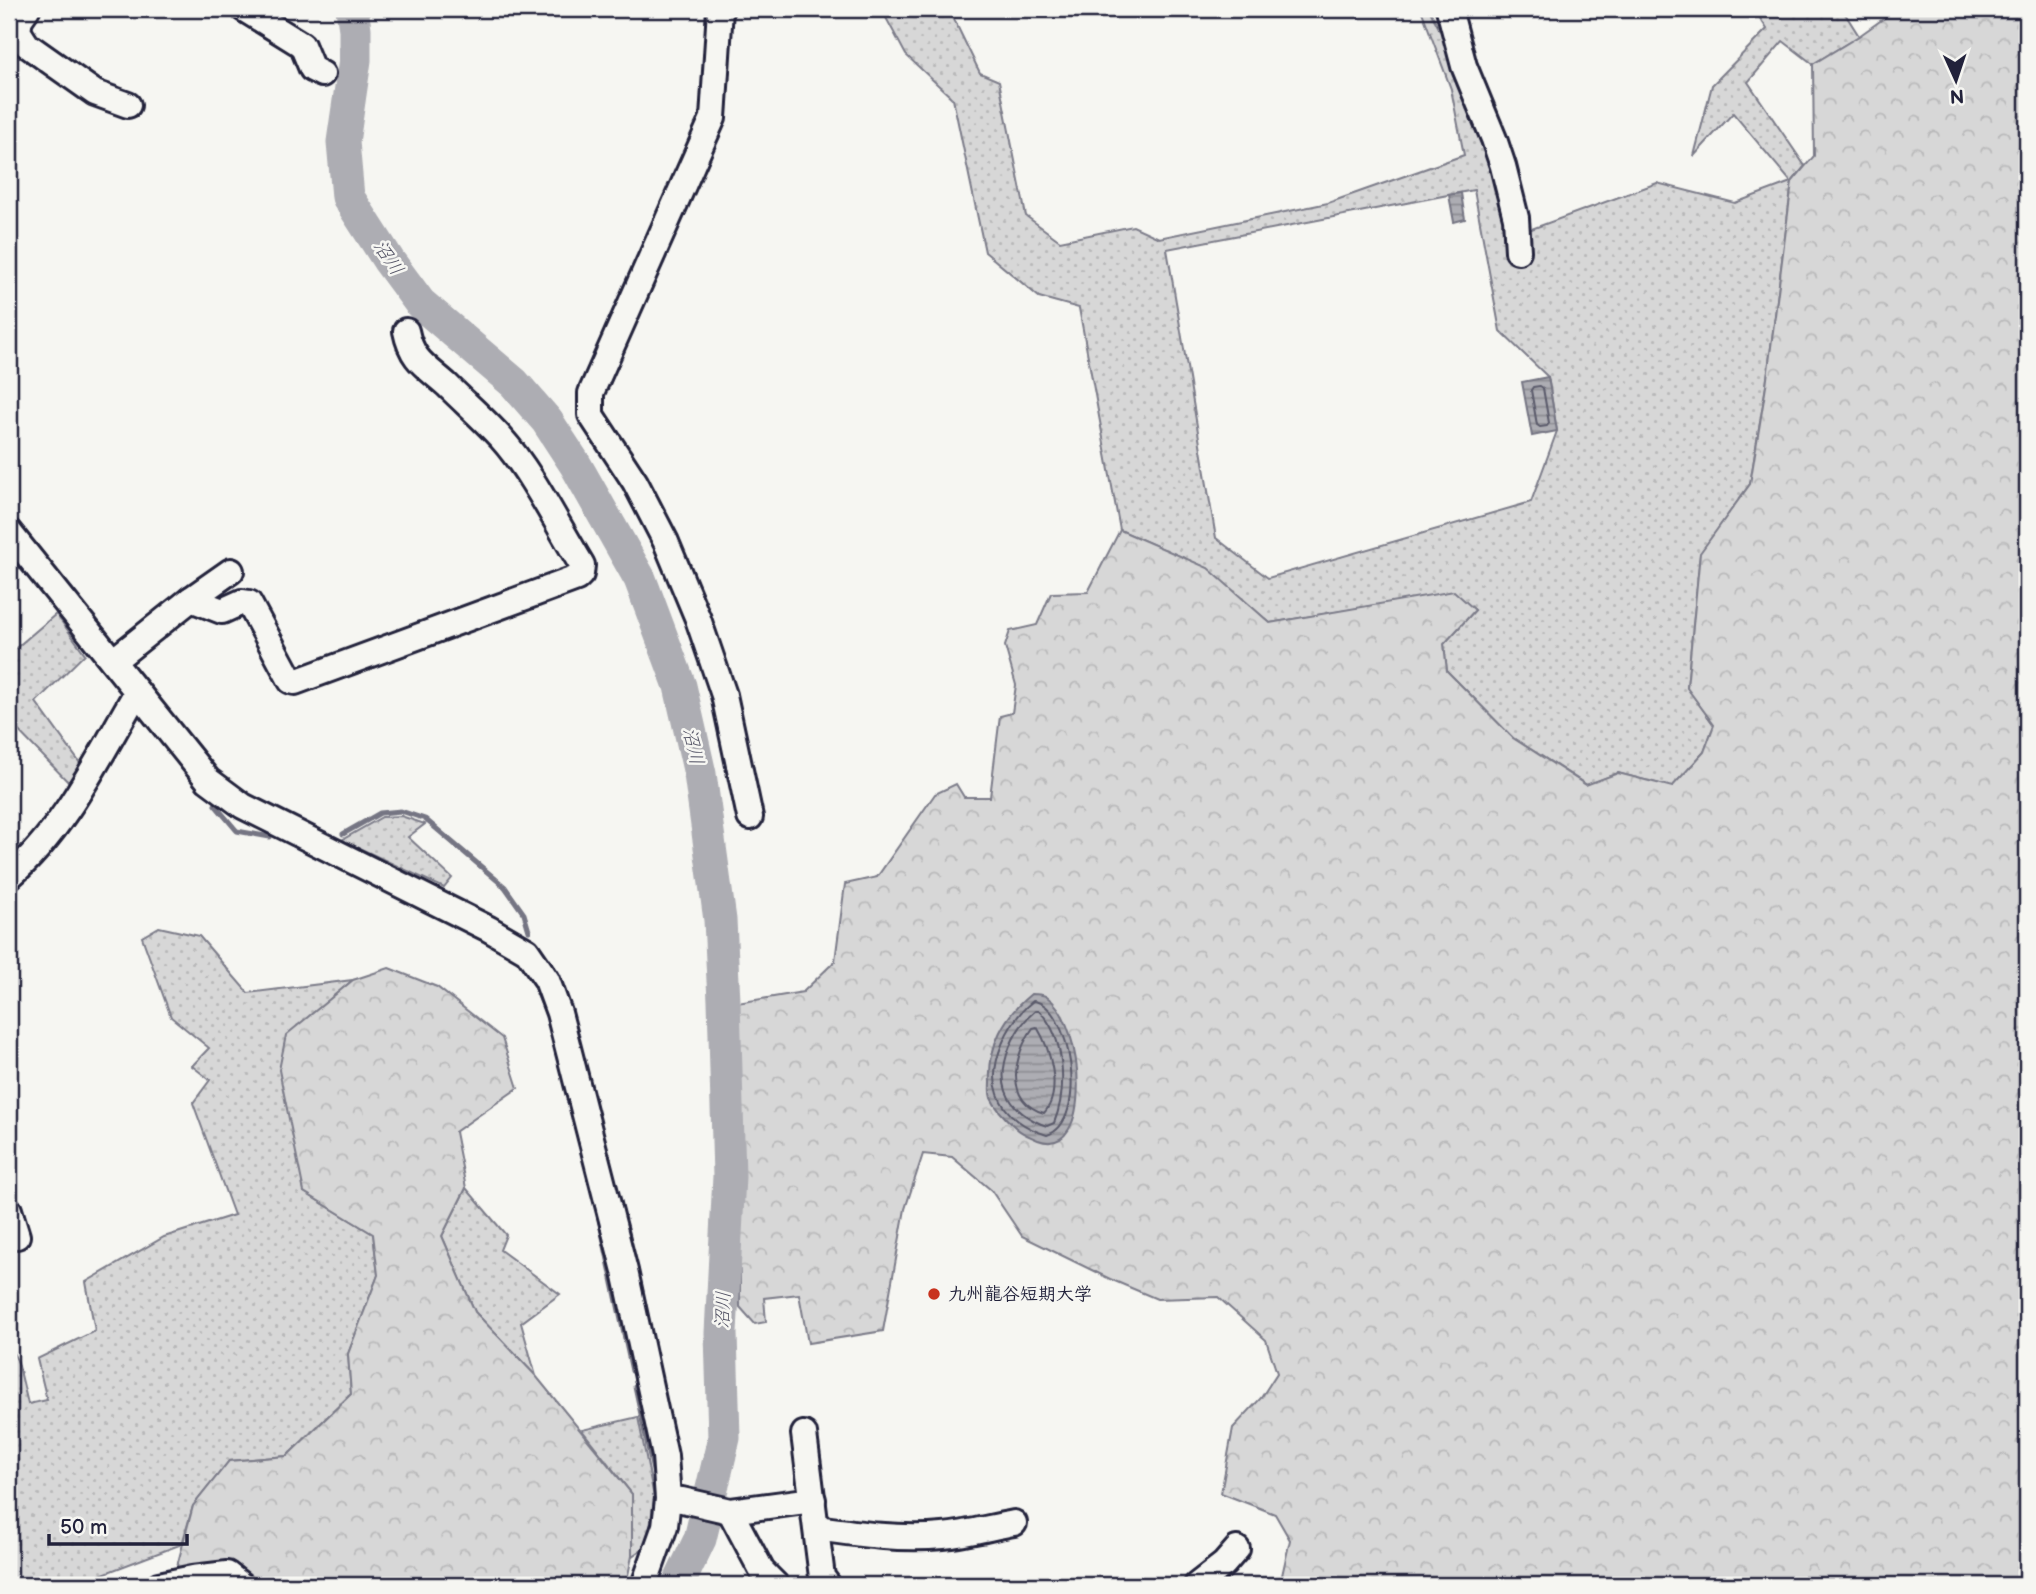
<svg xmlns="http://www.w3.org/2000/svg" width="2036" height="1594" font-family="'Balsamiq Sans','Klee One',sans-serif">
<style>
.grass{fill:url(#grass-dots);stroke:#7c7c89;stroke-width:2;fill-rule:evenodd}
.forest{fill:url(#forest-crowns);stroke:#7c7c89;stroke-width:2}
.water{fill:url(#water-rules);stroke:#757583;stroke-width:2}
.lines{fill:none;stroke-linecap:round;stroke-linejoin:round}
.shore{stroke:#5a5a6b;stroke-width:2}
.stream{stroke:#757583;stroke-width:5}
.river{stroke:#adadb3;stroke-width:33}
.minor-casing{stroke:#22223b;stroke-width:30}
.minor{stroke:#f6f6f2;stroke-width:24}
.poi-dot{fill:#c8321e;stroke:#f6f6f2;stroke-width:2.5}
.labels{text-anchor:middle;stroke-width:5;stroke-linejoin:round;paint-order:stroke}
.poi-label{font-size:18px;font-weight:bold;fill:#22223b;stroke:#f6f6f2;text-anchor:start}
.water-label{font-size:19px;font-style:italic;fill:#535365;stroke:#f6f6f2}
</style>
<defs>
<pattern id="grass-dots" width="8" height="8" patternUnits="userSpaceOnUse" patternTransform="scale(1.75)"><rect width="8" height="8" fill="#d7d7d7"/><path d="M2 2h.1M6 6h.1" fill="none" stroke="#b8b8b9" stroke-width="1.8" stroke-linecap="round"/></pattern>
<pattern id="forest-crowns" width="20" height="18" patternUnits="userSpaceOnUse" patternTransform="scale(1.75)"><rect width="20" height="18" fill="#d7d7d7"/><path d="M2 6a3 3 0 1 1 6 0M12 15a3 3 0 1 1 6 0" fill="none" stroke="#b8b8b9"/></pattern>
<pattern id="water-rules" width="6" height="5" patternUnits="userSpaceOnUse" patternTransform="scale(1.75)"><rect width="6" height="5" fill="#adadb3"/><path d="M0 2.5h6" fill="none" stroke="#8c8c93"/></pattern>
</defs>
<rect width="100%" height="100%" fill="#f6f6f2"/>
<filter id="ink" filterUnits="userSpaceOnUse"><feTurbulence type="fractalNoise" baseFrequency=".0143" numOctaves="2"/><feDisplacementMap in="SourceGraphic" scale="14" xChannelSelector="R" yChannelSelector="G"/><feConvolveMatrix kernelMatrix="1 2 1 2 8 2 1 2 1" color-interpolation-filters="sRGB"/></filter>
<g filter="url(#ink)">
<g class="grass">
<path d="M883 9H949L980 73 999 81 1026 216 1060 241 1133 226 1159 238 1328 203 1464 155 1451 89 1421 9H1429L1444 38 1518 234 1657 183 1735 203 1791 182 1733 113 1694 156 1712 85 1767 29 1754 9H1842L1859 36 1813 64 1783 41 1748 82 1805 166 1792 182 1766 386 1750 484 1700 554 1687 687 1714 725 1704 752 1672 787 1618 773 1587 785 1513 738 1447 671 1444 644 1475 610 1454 592 1270 623 1207 568 1120 530 1079 308 1039 297 985 252 953 99 906 55 884 14ZM1474 190 1500 331 1548 377 1557 431 1531 502 1268 578 1216 538 1167 249Z"/>
<polygon points="56,614 85,654 36,702 82,766 73,787 9,721 9,645 16,648"/>
<polygon points="401,816 425,824 408,837 452,878 444,888 342,840 382,817"/>
<polygon points="159,927 199,936 248,993 353,980 287,1035 304,1192 373,1234 378,1275 348,1354 351,1394 287,1456 229,1461 193,1506 182,1544 74,1585 9,1585 9,1345 18,1362 28,1404 47,1400 37,1359 95,1331 86,1282 164,1237 234,1215 193,1103 210,1080 192,1066 209,1048 171,1017 142,937"/>
<polygon points="466,1188 506,1235 500,1250 560,1294 521,1323 536,1376 475,1312 442,1236"/>
<polygon points="638,1417 654,1497 648,1545 632,1556 632,1494 582,1430"/>
</g>
<g class="forest">
<polygon points="1897,9 2027,9 2027,1585 1267,1585 1281,1580 1290,1540 1275,1514 1221,1493 1233,1428 1261,1398 1277,1373 1266,1340 1218,1297 1157,1299 1110,1279 1022,1236 991,1190 952,1157 923,1154 905,1209 883,1331 808,1343 799,1294 764,1298 766,1322 755,1324 740,1307 740,1271 734,1234 737,1003 803,992 835,961 845,884 877,877 935,794 956,784 964,797 990,797 1000,716 1012,713 1016,685 1005,646 1010,631 1037,625 1051,593 1088,592 1120,530 1208,568 1270,623 1454,591 1475,610 1444,644 1447,671 1513,738 1586,785 1618,773 1672,787 1704,752 1714,725 1687,688 1700,553 1750,484 1766,386 1792,182 1814,156 1813,64 1859,36"/>
<polygon points="389,968 437,987 502,1038 518,1088 455,1132 466,1188 442,1236 475,1312 536,1376 632,1494 632,1556 626,1585 172,1585 193,1506 229,1461 287,1456 351,1394 348,1354 378,1275 373,1234 304,1192 279,1070 286,1035 353,980"/>
</g>
<g class="water">
<polygon points="1461,193 1465,219 1454,222 1449,195"/>
<polygon points="1548,377 1557,431 1532,436 1522,382"/>
<path d="M1031 994C1036 994 1043 994 1047 997 1085 1022 1094 1161 1038 1140 1029 1136 1022 1134 1015 1127 1006 1119 996 1109 991 1098 989 1093 990 1087 990 1082 988 1046 1004 1016 1031 994Z"/>
</g>
<g class="lines">
<g class="shore">
<polygon points="1540,386 1543,388 1549,423 1547,426 1540,427 1537,425 1531,390 1533,387"/>
<path d="M1033 1001C1071 1004 1090 1122 1047 1135 1027 1129 1005 1116 998 1094 987 1064 1009 1020 1033 1001Z"/>
<path d="M1035 1011H1039C1066 1037 1067 1091 1054 1123L1047 1126C1031 1121 1012 1109 1006 1091 997 1065 1015 1027 1035 1011Z"/>
<path d="M1037 1027C1050 1048 1063 1092 1044 1113 1003 1101 1014 1054 1033 1028Z"/>
</g>
<g class="stream">
<polyline points="215,805 237,831 270,837"/>
<polyline points="343,834 380,813 401,811 425,819 505,887 524,914 529,931"/>
<polyline points="537,991 545,1010"/>
<polyline points="600,1223 632,1371"/>
<polyline points="635,1386 655,1480"/>
</g>
<polyline class="river" points="352,9 355,29 355,60 343,142 348,197 389,261 420,303 514,383 547,421 575,464 640,579 680,686 700,774 720,920 724,1001 729,1176 721,1333 724,1438 700,1539 678,1585"/>
<defs>
<g id="minor">
<polyline points="27,9 20,19 18,31 27,45 95,93 128,105"/>
<polyline points="244,9 302,45 312,69 322,74"/>
<polyline points="720,9 713,118 591,393 591,415 635,482 666,542 698,619 724,695 750,817"/>
<polyline points="1449,9 1464,66 1494,139 1503,166 1516,218 1518,251"/>
<polyline points="9,532 208,780 243,806 489,929 527,951 547,980 559,1013 625,1271 665,1456 668,1499 665,1526 644,1585"/>
<path d="M191 599 222 611 242 602 249 603 291 681 295 682 577 578 581 574 582 565C558 526 531 471 501 438 484 419 465 403 447 385 426 366 412 361 406 331"/>
<polyline points="113,661 191,599 231,571"/>
<path d="M9 877C66 828 99 756 137 692"/>
<polyline points="9,1210 17,1236"/>
<polyline points="804,1434 822,1577 828,1585"/>
<polyline points="668,1499 682,1500 730,1511 813,1500"/>
<polyline points="730,1511 762,1571 776,1585"/>
<path d="M817 1528C859 1534 901 1540 943 1536 967 1534 991 1527 1014 1523"/>
<polyline points="159,1585 193,1578 227,1574 241,1585"/>
<polyline points="1197,1585 1224,1564 1237,1549"/>
</g>
</defs>
<use href="#minor" class="minor-casing"/>
<use href="#minor" class="minor"/>
</g>
</g>
<circle class="poi-dot" cx="934" cy="1294" r="7"/>
<g class="labels">
<g class="poi-label">
<text x="948" y="1300">九州龍谷短期大学</text>
</g>
<g class="water-label">
<text transform="translate(389 257) rotate(56)" y="7">沼川</text>
<text transform="translate(694 746) rotate(77)" y="7">沼川</text>
<text transform="translate(722 1310) rotate(-88)" y="7">沼川</text>
</g>
</g>
<rect width="2036" height="1594" fill="none" stroke="#f6f6f2" stroke-width="35"/>
<rect x="18" y="18" width="2001" height="1559" fill="none" stroke="#22223b" stroke-width="2.5" filter="url(#ink)"/>
<g transform="translate(1956 80) rotate(177)" stroke="#f6f6f2" stroke-width="5" paint-order="stroke">
<path d="M0-5L12 26L0 18L-12 26Z" fill="#22223b"/>
<text y="-10" font-size="19" font-weight="bold" text-anchor="middle" fill="#22223b">N</text>
</g>
<path d="M49 1534v10h138v-10" fill="none" stroke="#22223b" stroke-width="3.5"/>
<text x="60" y="1534" font-size="21" fill="#22223b" stroke="#f6f6f2" stroke-width="5" paint-order="stroke">50 m</text>
</svg>
